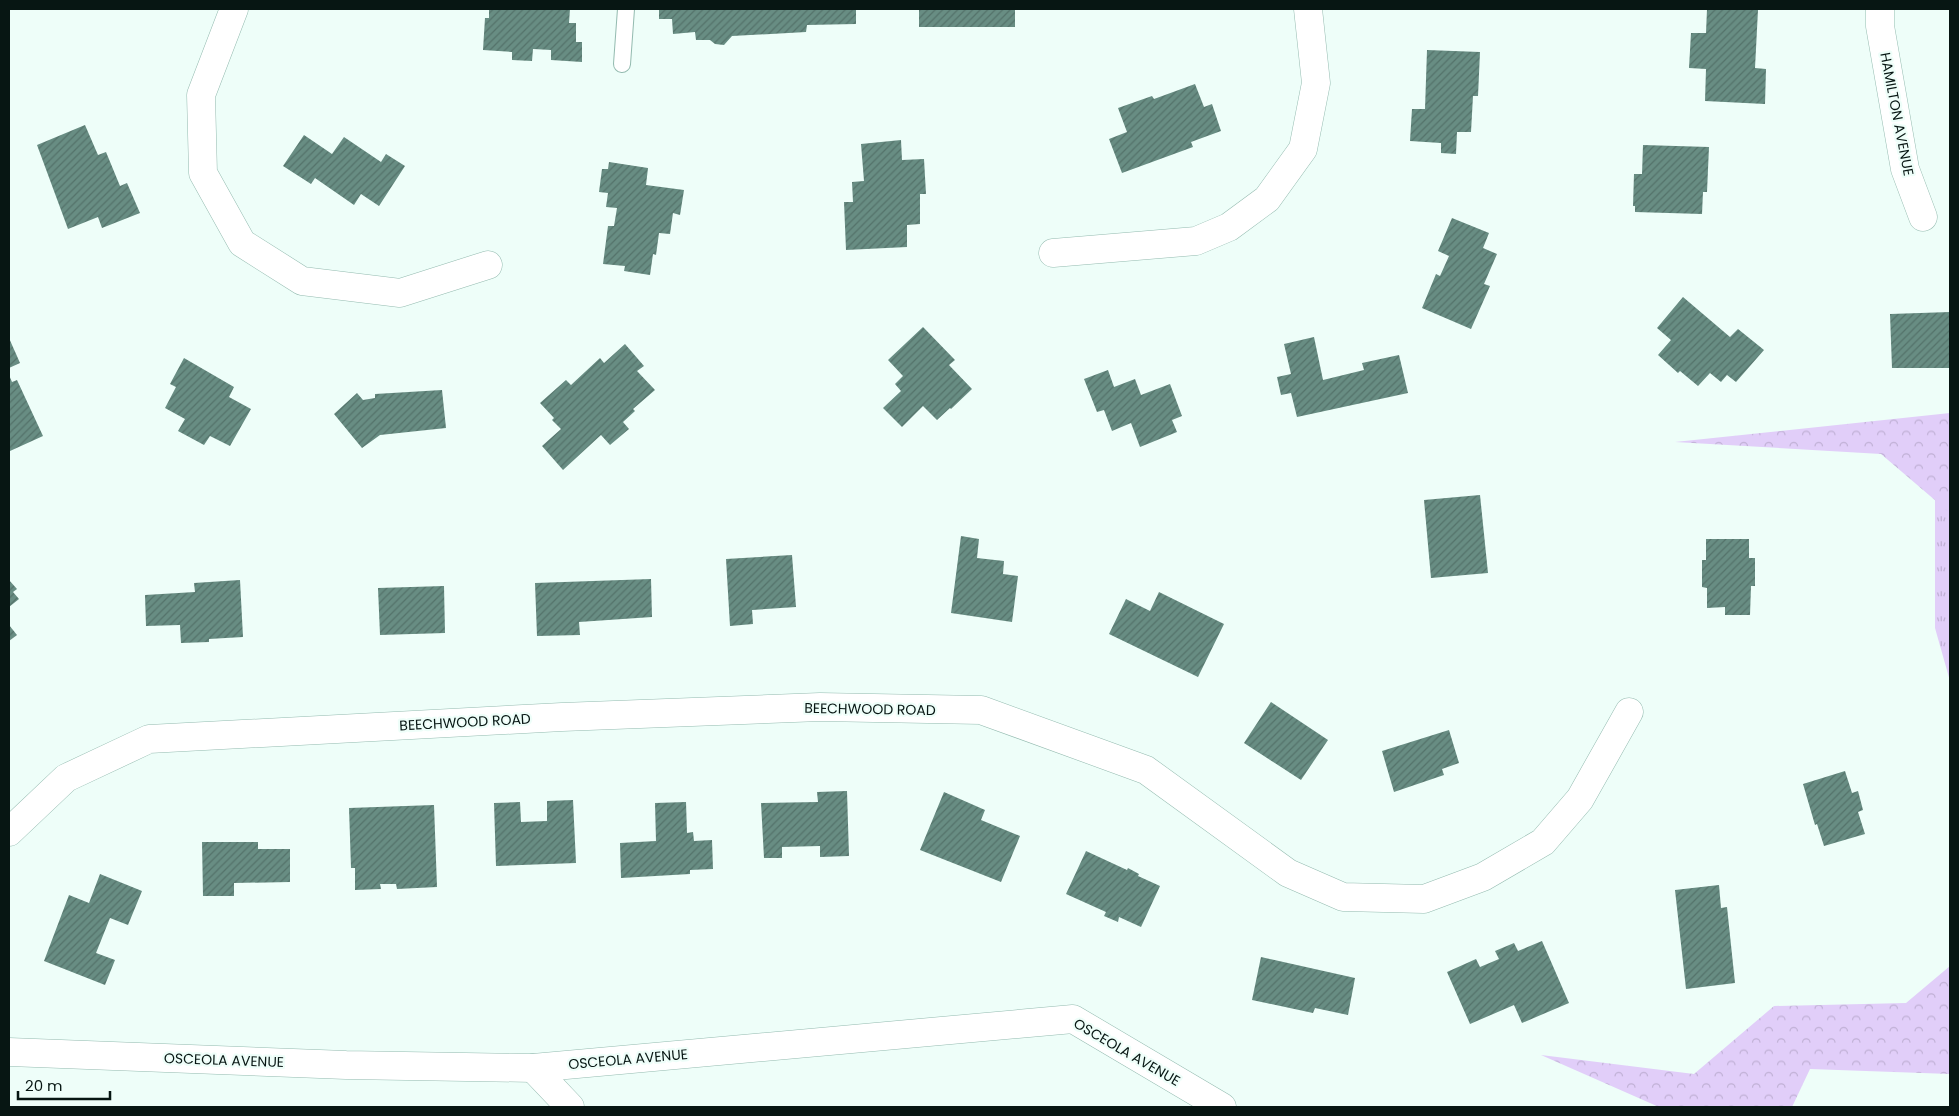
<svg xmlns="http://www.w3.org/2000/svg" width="1959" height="1116" font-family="Poppins,sans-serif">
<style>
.grass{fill:url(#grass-tufts)}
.forest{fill:url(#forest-crowns)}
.building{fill:url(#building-hatch)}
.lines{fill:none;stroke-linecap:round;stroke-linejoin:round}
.lane-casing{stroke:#94bbb0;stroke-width:18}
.street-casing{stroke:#94bbb0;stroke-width:29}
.lane{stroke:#fff;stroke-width:16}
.street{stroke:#fff;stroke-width:28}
.labels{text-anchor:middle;stroke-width:4.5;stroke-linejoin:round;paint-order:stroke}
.street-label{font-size:14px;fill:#071613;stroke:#eefef9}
</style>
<defs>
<pattern id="grass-tufts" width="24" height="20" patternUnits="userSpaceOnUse" patternTransform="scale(1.25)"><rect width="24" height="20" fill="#e1cef9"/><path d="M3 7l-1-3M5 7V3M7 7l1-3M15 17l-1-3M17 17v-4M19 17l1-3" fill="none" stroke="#c0b0d5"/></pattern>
<pattern id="forest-crowns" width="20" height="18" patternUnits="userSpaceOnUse" patternTransform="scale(1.25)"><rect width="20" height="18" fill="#e1cef9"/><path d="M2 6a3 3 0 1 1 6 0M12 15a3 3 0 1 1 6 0" fill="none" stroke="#c0b0d5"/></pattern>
<pattern id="building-hatch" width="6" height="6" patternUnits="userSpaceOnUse" patternTransform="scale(1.25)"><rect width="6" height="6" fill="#688d83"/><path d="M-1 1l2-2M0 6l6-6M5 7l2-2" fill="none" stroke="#54726a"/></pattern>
</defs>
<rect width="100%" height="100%" fill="#eefef9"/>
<polygon class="grass" points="1935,441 1950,441 1950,681 1935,628"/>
<g class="forest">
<polygon points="1950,413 1950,513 1881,454 1675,442"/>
<polygon points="1950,966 1950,1074 1810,1069 1792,1107 1659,1107 1541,1055 1694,1074 1774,1006 1906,1003"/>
</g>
<g class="building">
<polygon points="489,9 570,9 569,23 576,23 576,42 582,42 582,62 551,60 551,50 533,49 532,61 512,60 512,52 483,50 485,18 489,18"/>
<polygon points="659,9 856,9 856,24 807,25 806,32 732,36 724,45 715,44 710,40 696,40 695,32 673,34 672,19 659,19"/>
<rect x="919" y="9" width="96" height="18"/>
<polygon points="1707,9 1758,10 1755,68 1766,69 1765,104 1705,101 1706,69 1689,68 1691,33 1706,33"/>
<polygon points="1427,50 1480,52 1478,96 1473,96 1471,132 1457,132 1456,154 1441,153 1441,143 1410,141 1412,109 1425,109"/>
<polygon points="1195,84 1204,107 1212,104 1221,131 1191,142 1193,147 1122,173 1109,139 1127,132 1118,108 1152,96 1154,99"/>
<polygon points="85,125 98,155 106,152 120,186 127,183 140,213 102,228 98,217 68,229 37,145"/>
<polygon points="304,135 332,154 344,137 381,162 386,154 405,166 379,206 361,194 354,205 315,178 311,184 283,166"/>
<polygon points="901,140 902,160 924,159 926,194 920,194 920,224 907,225 907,247 846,250 844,202 853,202 852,182 864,181 861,144"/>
<polygon points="1643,145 1709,147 1707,192 1703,192 1702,214 1635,212 1635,206 1633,206 1634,174 1642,174"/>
<polygon points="609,162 648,168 646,185 684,190 680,215 673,213 670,234 659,233 656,255 653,254 650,275 624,271 625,266 603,264 608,226 614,226 617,208 606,207 608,193 599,192 602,169 608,169"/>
<polygon points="1452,218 1489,233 1483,248 1497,254 1484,284 1490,286 1471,329 1422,308 1436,274 1440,276 1449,256 1438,251"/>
<polygon points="1683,297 1730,337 1738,329 1764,350 1736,382 1727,375 1721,382 1710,373 1698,386 1680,371 1678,373 1658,355 1671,340 1657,328"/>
<polygon points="1950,312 1950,368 1892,368 1890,314"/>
<polygon points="923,327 955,360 949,365 972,389 951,409 950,408 937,420 923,406 902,427 883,408 901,391 895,384 903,376 888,360"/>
<polygon points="1314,337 1323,380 1364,370 1362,363 1399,355 1408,393 1297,417 1291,393 1281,395 1277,377 1291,374 1284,344"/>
<polygon points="9,338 20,363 9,368"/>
<polygon points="625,344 644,366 637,371 655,390 633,409 635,411 623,422 629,429 610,445 601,435 563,470 542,446 561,429 552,420 554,418 540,403 566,380 571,385 600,358 604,363"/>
<polygon points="184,358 234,387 229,397 251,409 230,446 210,436 204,445 178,431 185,419 165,408 176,387 170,384"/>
<polygon points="1108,370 1114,387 1135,379 1141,395 1170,384 1182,416 1172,420 1177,432 1140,447 1131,423 1112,431 1104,410 1097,412 1084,379"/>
<polygon points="9,375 12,382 17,380 43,436 10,451 9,448"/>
<polygon points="442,390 446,428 380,435 362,448 334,414 357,393 363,400 375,398 375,394"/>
<polygon points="1480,495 1488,573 1431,578 1424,500"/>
<polygon points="961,536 979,539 977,558 1004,561 1003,574 1018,576 1012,622 951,613"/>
<polygon points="1706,539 1749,539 1749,558 1755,558 1755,586 1751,586 1750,615 1725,615 1725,607 1707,608 1707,588 1702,587 1702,560 1706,560"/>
<polygon points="792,555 796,607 752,610 753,624 730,626 726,559"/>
<polygon points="651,579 652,617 579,622 580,635 537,636 535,583"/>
<polygon points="9,580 17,589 13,592 19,599 9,607"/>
<polygon points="240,580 243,637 209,639 209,642 181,643 180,625 146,626 145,595 195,592 194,583"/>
<polygon points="444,586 445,633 380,635 378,588"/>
<polygon points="1159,592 1224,624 1198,677 1109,634 1126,599 1150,611"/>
<polygon points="9,625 17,635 9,641"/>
<polygon points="1271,702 1328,740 1301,780 1244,743"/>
<polygon points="1449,730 1459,763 1442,769 1444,775 1394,792 1382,751"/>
<polygon points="1845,771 1852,793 1858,791 1863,810 1858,812 1865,834 1824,846 1817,824 1815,825 1803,784"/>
<polygon points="847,791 849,856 820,857 820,846 782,847 782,858 764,858 761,803 818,802 817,792"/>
<polygon points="944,792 985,810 981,820 1020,836 1001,882 920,850"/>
<polygon points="573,800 576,863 496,866 494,803 520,802 521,822 547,821 547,801"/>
<polygon points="686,802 687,833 693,832 694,841 712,840 713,869 690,870 690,874 621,878 620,843 656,841 655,803"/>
<polygon points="434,805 437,887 397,889 396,884 380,884 381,889 355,890 355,868 351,868 349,808"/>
<polygon points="202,842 258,842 258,849 290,849 290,882 234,883 234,896 203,896"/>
<polygon points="1086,851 1127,870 1128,868 1139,874 1138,876 1160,886 1141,927 1119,917 1118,922 1104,916 1106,912 1066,894"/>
<polygon points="100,874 142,891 128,925 110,918 96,953 115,960 105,985 44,961 69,895 89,903"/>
<polygon points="1719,885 1721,908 1727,907 1735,983 1686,989 1675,890"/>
<polygon points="1542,941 1569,1003 1522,1023 1514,1005 1470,1024 1447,972 1476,959 1480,967 1499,959 1495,951 1514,943 1518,951"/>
<polygon points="1261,957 1355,978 1348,1015 1315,1008 1313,1013 1252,1000"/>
</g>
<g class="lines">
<defs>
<polyline id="lane" points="622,64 626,9"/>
<g id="street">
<polyline points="234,9 201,95 203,173 242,243 302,281 400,293 488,265"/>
<polyline points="1880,9 1880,26 1905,169 1923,217"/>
<polyline points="1053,253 1196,241 1229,227 1267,199 1303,149 1316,83 1308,9"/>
<polyline points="9,832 66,778 149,739 562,717 820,707 981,710 1146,770 1288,873 1343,897 1424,899 1483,877 1543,842 1580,799 1629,712"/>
<polyline points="9,1052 346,1065 533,1068 1073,1019 1222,1107"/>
<polyline points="533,1068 570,1107"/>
</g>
</defs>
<use href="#lane" class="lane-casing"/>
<use href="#street" class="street-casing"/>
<use href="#lane" class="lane"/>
<use href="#street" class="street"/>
</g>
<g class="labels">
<g class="street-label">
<text transform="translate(1897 114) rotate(79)" y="5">HAMILTON AVENUE</text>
<text transform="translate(870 709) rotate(1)" y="5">BEECHWOOD ROAD</text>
<text transform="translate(465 722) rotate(-3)" y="5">BEECHWOOD ROAD</text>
<text transform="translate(1127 1052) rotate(30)" y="5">OSCEOLA AVENUE</text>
<text transform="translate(628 1059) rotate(-5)" y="5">OSCEOLA AVENUE</text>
<text transform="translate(224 1060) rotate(2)" y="5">OSCEOLA AVENUE</text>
</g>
</g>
<rect width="1959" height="1116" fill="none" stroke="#071613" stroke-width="20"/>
<path d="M18 1091v8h92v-8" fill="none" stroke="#071613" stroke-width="2.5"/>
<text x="25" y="1091" font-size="15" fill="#071613" stroke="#eefef9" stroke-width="4" paint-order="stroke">20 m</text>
</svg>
